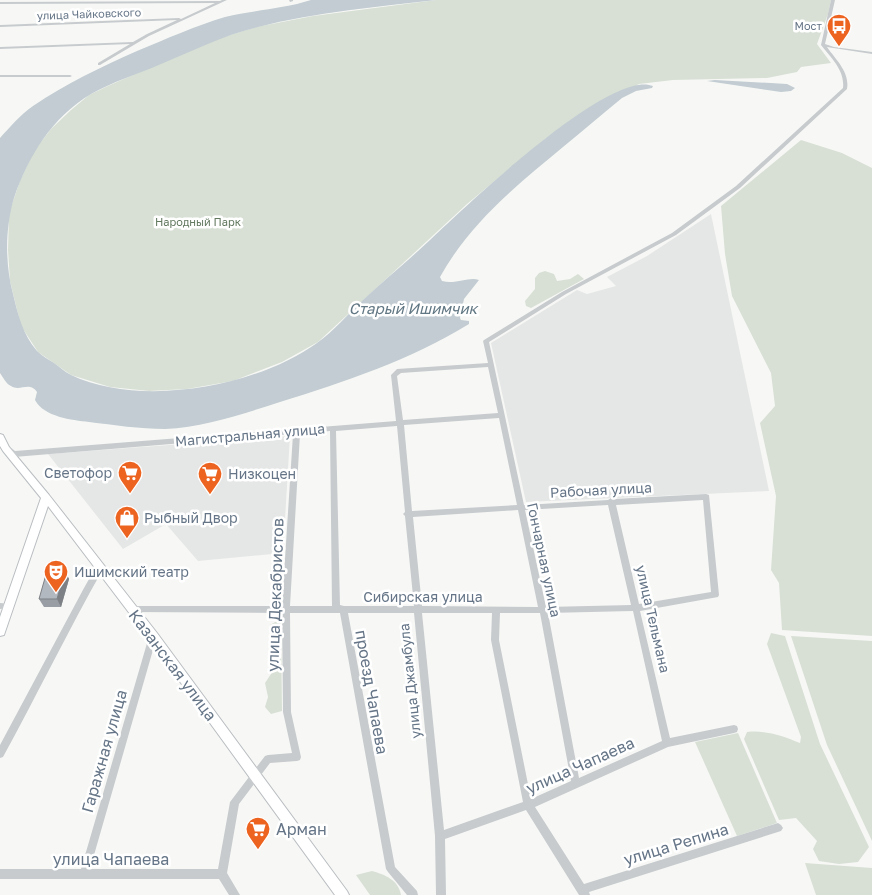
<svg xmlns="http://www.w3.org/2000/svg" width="872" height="895" font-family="'Golos Text',sans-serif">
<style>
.built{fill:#e5e7e6}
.green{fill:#d8e0d5}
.water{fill:#c2ccd2}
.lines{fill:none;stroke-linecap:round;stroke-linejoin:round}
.major-casing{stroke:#babec2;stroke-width:2}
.minor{fill:#c7cbce;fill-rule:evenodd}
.major{fill:#fff;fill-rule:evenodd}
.wall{fill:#999ea4}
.shaded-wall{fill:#7d8186}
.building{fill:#b2b8bf;stroke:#7d8186}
.labels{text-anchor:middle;stroke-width:5;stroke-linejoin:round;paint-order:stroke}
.far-street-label{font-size:11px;fill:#657587;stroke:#fff}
.far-poi-label{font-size:11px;fill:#657587;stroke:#fff;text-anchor:end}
.far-park-label{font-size:11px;fill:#637960;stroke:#fff}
.street-label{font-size:14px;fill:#657587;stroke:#fff}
.poi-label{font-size:14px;fill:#657587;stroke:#fff;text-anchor:start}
.water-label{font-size:15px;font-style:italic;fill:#617783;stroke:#fff}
.near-street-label{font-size:16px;fill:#657587;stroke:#fff}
.near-poi-label{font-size:16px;fill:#657587;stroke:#fff;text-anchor:start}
</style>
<rect width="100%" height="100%" fill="#f7f8f5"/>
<g class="built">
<polygon points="711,214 769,491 526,502 491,343 577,290 587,294 616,286 607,277 647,256"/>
<polygon points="290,436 283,553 198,561 166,524 123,549 48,454"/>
</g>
<g class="green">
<polygon points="436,0 831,0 828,14 817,44 831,63 801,67 797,72 767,78 673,80 639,84 549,136 467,204 318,342 282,362 233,381 187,389 149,391 110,387 71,375 38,352 21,326 10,281 8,250 9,213 20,181 34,151 51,129 71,110 89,95 110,85 211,41 256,27 313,16"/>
<polygon points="801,140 842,153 872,168 872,636 782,630 779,583 771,570 776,496 760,423 775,406 771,373 732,296 725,254 721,206"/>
<polygon points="545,271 554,274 557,281 570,279 578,274 584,279 531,308 526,306 525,301 535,289 535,278 539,273"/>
<polygon points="277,621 281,623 282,711 271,714 265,707 268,697 265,683 271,674 270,625"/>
<path d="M771 633 785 636 820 744 869 847 858 862 839 864 819 861 813 849 817 841 796 818 779 820 744 739 747 732C767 730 783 736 800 743L801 737 767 644Z"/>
<polygon points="791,636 872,641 872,841 827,745"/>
<polygon points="738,733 777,823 737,836 695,742"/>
<polygon points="805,863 872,868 872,895 816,895"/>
<path d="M372 871C386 875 398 880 401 895H370L356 875Z"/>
</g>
<g class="water">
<path d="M311 0H436C377 7 316 12 258 27 224 35 193 51 161 64 138 74 112 82 91 94 52 117 28 157 14 198 5 228 5 264 13 294 18 315 23 335 37 351 42 356 49 360 54 363 60 367 65 372 71 375 141 408 256 387 317 343 334 331 348 314 363 300 385 279 408 261 430 240 464 208 610 68 653 86L652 88 636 91 622 98C602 114 583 131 563 147 516 186 470 223 440 277L442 281C456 285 469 276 479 280L464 299 460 318 461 320 469 321V324C411 360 344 382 280 402 242 414 205 427 165 429 140 429 114 425 89 422 72 420 44 417 35 400L37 392C29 381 20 392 11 386 6 384 3 377 0 373V138C10 127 20 115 33 106 65 84 101 67 137 51 166 39 195 26 225 17 254 10 283 9 311 0Z"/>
<polygon points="715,80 787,84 795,88 791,91 781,92 707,81"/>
</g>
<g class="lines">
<defs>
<polygon id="major" points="0,434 3,435 9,447 49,495 157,633 347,891 349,895 335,895 149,639 48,506 5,632 4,635 0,636 0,617 41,498 3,451 0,446"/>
</defs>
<use href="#major" class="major-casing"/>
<g class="minor">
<polygon points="222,0 227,0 149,36 100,65 98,65 98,63 130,44 0,49 0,47 133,42 147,34 177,20 0,27 0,25 179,18 181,19 215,3 0,4 0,2 220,1"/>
<polygon points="289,0 293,0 293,1 290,2"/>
<path d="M831 0H835L825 44 834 47 872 52V54L827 47C836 60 850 72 847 89L740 188 676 235 566 294 489 342 524 505 608 500 611 498 614 499 706 494 709 495 719 595 718 597 640 611 670 738 734 725 737 726 738 729 737 732 734 733 668 747 535 807 584 884 778 823 781 825 783 828 781 831 589 892 590 895H579L526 810 445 839 446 895H436L435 836 414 613H348L395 867 417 891 418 895H407L388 872 386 869 340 613H290L291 712 301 757 300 760 297 761 270 763 239 804 227 873 240 895H229L219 879H0V869H81L150 633 153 632 156 633 157 636 90 869H218L230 802 265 756 268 755 292 753 283 712 282 613 131 612 128 611 127 609 128 607 131 606H282L293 434 14 457 12 456 5 449 6 447H10L15 451 396 421 391 375 397 369 488 363 483 341 484 340 562 292 672 233 736 186 843 88C845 70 831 58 821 45ZM488 367 498 413 403 420 397 376 401 373ZM499 418 517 505 412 511 404 425ZM397 426 405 512 403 514 405 516 414 606H344L340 605 336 431ZM330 431 332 606H290L300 434ZM703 500 711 592 639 604 616 505ZM608 505 631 605 546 607 525 510ZM518 510 538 607 422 606 413 517ZM633 611 662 741 579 778 548 613ZM422 613H492L491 640 523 802 444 830ZM500 613H540L571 781 531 799 499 640Z"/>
<polygon points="0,75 70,75 72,76 70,77 0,77"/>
<path d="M100 564 103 565 104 567 103 569C68 631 37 695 3 757L0 758V745L84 588 97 565Z"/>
<polygon points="0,603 11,604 12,606 11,608 0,609"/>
</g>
<use href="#major" class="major"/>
</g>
<polygon class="wall" points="65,571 69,579 61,607 44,607 39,599"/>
<polygon class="shaded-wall" points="65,571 69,579 61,607 57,599"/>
<polygon class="building" points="47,571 65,571 57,599 39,599"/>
<defs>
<symbol id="bus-pin" viewBox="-11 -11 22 30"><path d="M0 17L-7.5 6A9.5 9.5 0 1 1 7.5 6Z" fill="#ed6320" stroke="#fff"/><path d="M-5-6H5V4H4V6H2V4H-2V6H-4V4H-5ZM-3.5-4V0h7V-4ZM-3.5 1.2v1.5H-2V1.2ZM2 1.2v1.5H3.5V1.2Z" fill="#fff"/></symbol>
<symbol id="supermarket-pin" viewBox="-11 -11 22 30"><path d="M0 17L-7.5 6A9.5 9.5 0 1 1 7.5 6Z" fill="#ed6320" stroke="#fff"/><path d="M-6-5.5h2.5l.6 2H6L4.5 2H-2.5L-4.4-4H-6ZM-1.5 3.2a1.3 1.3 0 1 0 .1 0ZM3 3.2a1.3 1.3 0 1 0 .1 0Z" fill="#fff"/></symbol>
<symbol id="shop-pin" viewBox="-11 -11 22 30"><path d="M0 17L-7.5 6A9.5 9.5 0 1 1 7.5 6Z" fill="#ed6320" stroke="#fff"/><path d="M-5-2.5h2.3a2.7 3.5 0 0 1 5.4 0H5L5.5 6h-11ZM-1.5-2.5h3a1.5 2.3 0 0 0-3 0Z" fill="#fff"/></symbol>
<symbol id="theatre-pin" viewBox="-11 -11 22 30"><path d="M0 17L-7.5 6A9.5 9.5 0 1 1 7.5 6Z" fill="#ed6320" stroke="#fff"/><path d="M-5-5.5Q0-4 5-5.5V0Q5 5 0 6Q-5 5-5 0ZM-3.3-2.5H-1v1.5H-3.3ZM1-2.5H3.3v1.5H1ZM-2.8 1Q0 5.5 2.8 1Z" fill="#fff"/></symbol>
</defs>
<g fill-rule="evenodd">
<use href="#bus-pin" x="825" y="12" width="28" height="38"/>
<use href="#supermarket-pin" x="116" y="459" width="28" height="38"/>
<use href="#supermarket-pin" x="196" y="460" width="28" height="38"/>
<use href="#shop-pin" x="113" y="504" width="28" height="38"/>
<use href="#theatre-pin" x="42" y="558" width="28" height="38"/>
<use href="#supermarket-pin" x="244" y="815" width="28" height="38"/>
</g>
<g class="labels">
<g class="far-street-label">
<text transform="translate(89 14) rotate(-2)" y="4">улица Чайковского</text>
</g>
<g class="far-poi-label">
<text x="822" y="30">Мост</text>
</g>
<g class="far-park-label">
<text x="198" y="226">Народный Парк</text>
</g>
<g class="street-label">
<text transform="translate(250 435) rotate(-5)" y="5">Магистральная улица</text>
<text transform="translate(601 490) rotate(-3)" y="5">Рабочая улица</text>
<text transform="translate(544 560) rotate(78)" y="5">Гончарная улица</text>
<text x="423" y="602">Сибирская улица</text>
<text transform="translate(653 619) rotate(77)" y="5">улица Тельмана</text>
<text transform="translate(410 681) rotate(-96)" y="5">улица Джамбула</text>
</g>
<g class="poi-label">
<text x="112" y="478" text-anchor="end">Светофор</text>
<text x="228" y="479">Низкоцен</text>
<text x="144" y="523">Рыбный Двор</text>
<text x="74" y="577">Ишимский театр</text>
</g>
<g class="water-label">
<text x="413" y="314">Старый Ишимчик</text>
</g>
<g class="near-street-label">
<text transform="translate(275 595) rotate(-88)" y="6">улица Декабристов</text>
<text transform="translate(173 665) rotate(53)" y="6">Казанская улица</text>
<text transform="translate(372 692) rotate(80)" y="6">проезд Чапаева</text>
<text transform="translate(104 751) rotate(-74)" y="6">Гаражная улица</text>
<text transform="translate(580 765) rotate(-24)" y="6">улица Чапаева</text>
<text transform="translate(676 844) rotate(-17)" y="6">улица Репина</text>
<text x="111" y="865">улица Чапаева</text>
</g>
<g class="near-poi-label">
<text x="276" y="835">Арман</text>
</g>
</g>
</svg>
